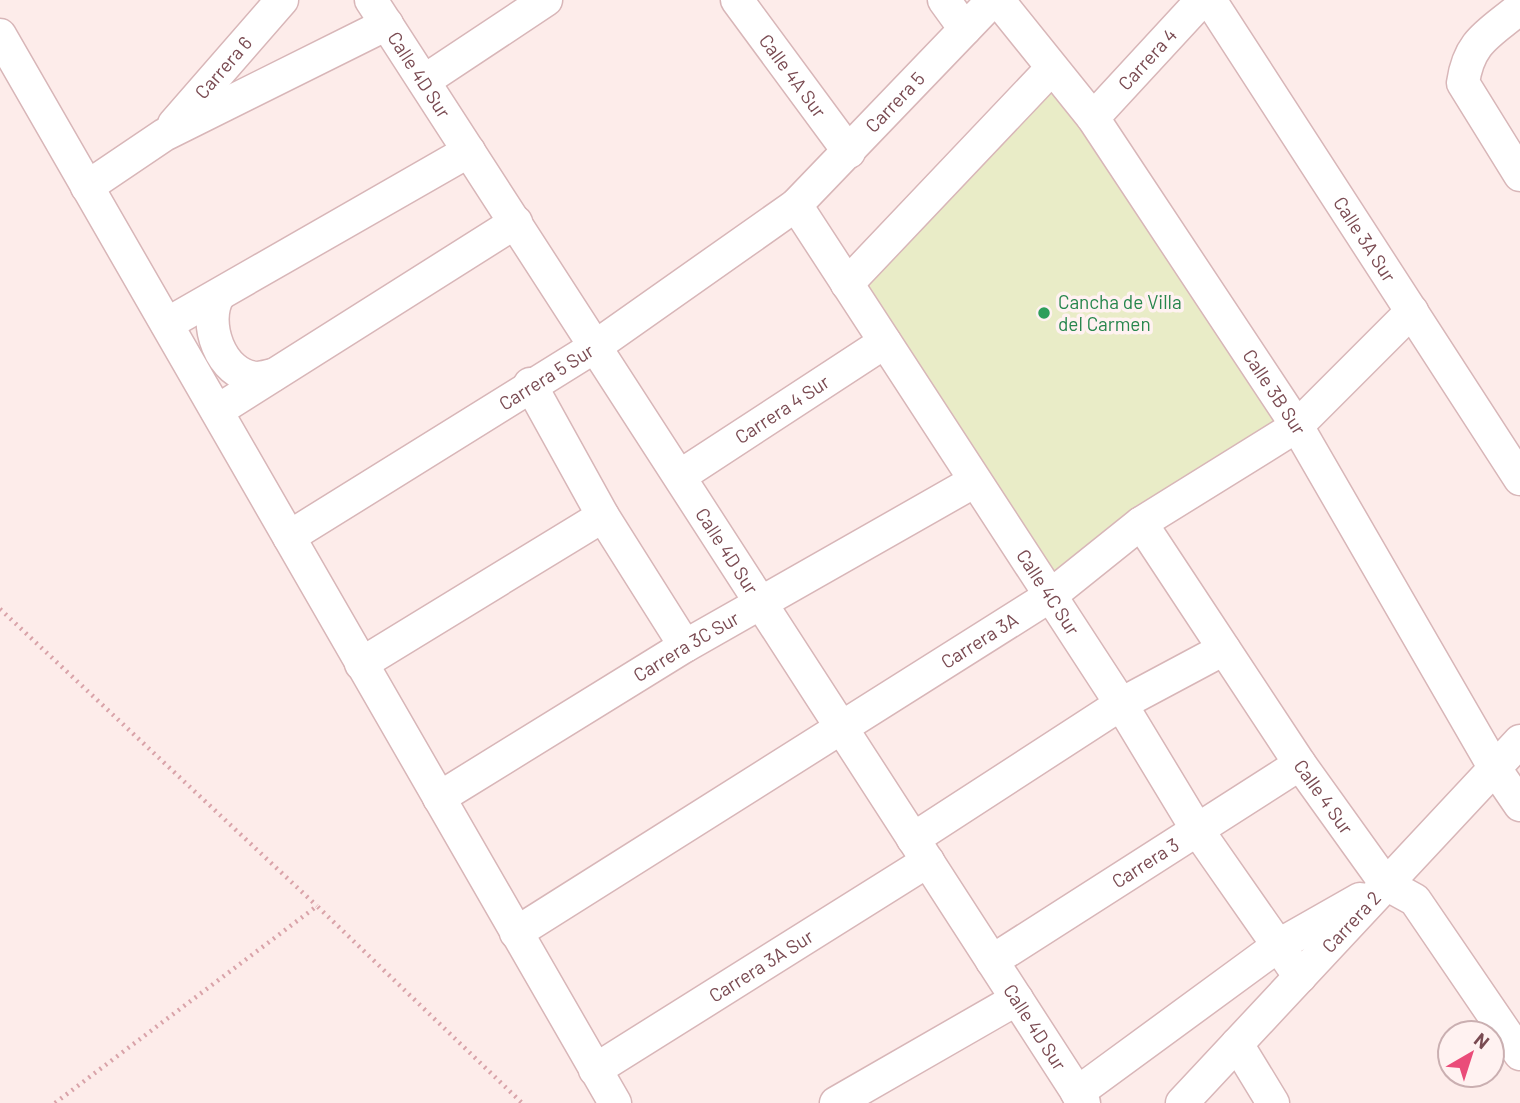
<svg xmlns="http://www.w3.org/2000/svg" width="1520" height="1103" font-family="Barlow,sans-serif">
<style>
.green{fill:#e9ecc7}
.lines{fill:none;stroke-linecap:round;stroke-linejoin:round}
.street-casing{stroke:#d8b6b8;stroke-width:35}
.path{stroke:#d9a3a9;stroke-width:4.5;stroke-dasharray:2 5;stroke-linecap:butt}
.street{stroke:#fff;stroke-width:32}
.leisure-dot{fill:#2e9e5b;stroke:#fff2f1;stroke-width:2.5}
.labels{text-anchor:middle;stroke-width:7;stroke-linejoin:round;paint-order:stroke}
.street-label{font-size:19px;fill:#7a4b52;stroke:#fff2f1}
.leisure-label{font-size:19px;fill:#27864d;stroke:#fff2f1;text-anchor:start}
</style>
<rect width="100%" height="100%" fill="#fdecea"/>
<polygon class="green" points="1052,68 1297,426 1050,596 847,284"/>
<g class="lines">
<defs>
<g id="street">
<path id="s1" d="M371 0 1084 1103"/>
<path id="s2" d="M737 0 849 152"/>
<polyline points="944,0 965,29"/>
<path id="s3" d="M998 0 1093 118 1297 426 1494 767 1520 805"/>
<path id="s4" d="M1210 0 1520 479"/>
<path d="M1520 8C1489 34 1469 41 1463 83L1520 175"/>
<polyline points="0,35 615,1103"/>
<polyline points="424,81 546,0"/>
<path id="s5" d="M1093 118 1202 0"/>
<path id="s6" d="M174 124 282 0"/>
<polyline points="87,187 164,135 387,24"/>
<path id="s7" d="M796 205 1121 704 1196 828 1300 977"/>
<polyline points="847,284 1052,68"/>
<path d="M219 295C202 321 220 376 257 378 262 378 268 376 273 375"/>
<polyline points="167,324 469,151"/>
<polyline points="530,384 603,516 685,646"/>
<polyline points="217,411 516,222"/>
<path id="s8" d="M680 476 885 342"/>
<path id="s9" d="M1141 523 1300 764 1386 884 1415 900 1520 1054"/>
<path id="s10" d="M289 537 596 346 796 205 993 0"/>
<polyline points="361,664 603,516"/>
<path id="s11" d="M439 798 685 646 975 481"/>
<polyline points="913,839 1121,704 1224,649"/>
<path id="s12" d="M516 933 1050 596 1141 523 1297 426 1412 311"/>
<path id="s13" d="M992 961 1300 764"/>
<polyline points="1237,1044 1273,1103"/>
<path id="s14" d="M595 1070 928 861"/>
<polyline points="1077,1093 1279,945 1360,899"/>
<polyline points="836,1103 1017,999"/>
<path id="s15" d="M1182 1103 1520 741"/>
</g>
</defs>
<use href="#street" class="street-casing"/>
<g class="path">
<polyline points="0,609 317,906"/>
<polyline points="55,1103 317,906 522,1103"/>
</g>
<use href="#street" class="street"/>
</g>
<circle class="leisure-dot" cx="1044" cy="313" r="7"/>
<g class="labels">
<g class="street-label">
<text dy="7" stroke="none"><textPath href="#s5" startOffset="80">Carrera 4</textPath></text>
<text dy="7" stroke="none"><textPath href="#s6" startOffset="75">Carrera 6</textPath></text>
<text dy="7" stroke="none"><textPath href="#s1" startOffset="89">Calle 4D Sur</textPath></text>
<text dy="7" stroke="none"><textPath href="#s2" startOffset="94">Calle 4A Sur</textPath></text>
<text dy="7" stroke="none"><textPath href="#s10" startOffset="749">Carrera 5</textPath></text>
<text dy="7" stroke="none"><textPath href="#s4" startOffset="285">Calle 3A Sur</textPath></text>
<text dy="7" stroke="none"><textPath href="#s10" startOffset="303">Carrera 5 Sur</textPath></text>
<text dy="7" stroke="none"><textPath href="#s3" startOffset="480">Calle 3B Sur</textPath></text>
<text dy="7" stroke="none"><textPath href="#s8" startOffset="122">Carrera 4 Sur</textPath></text>
<text dy="7" stroke="none"><textPath href="#s1" startOffset="656">Calle 4D Sur</textPath></text>
<text dy="7" stroke="none"><textPath href="#s7" startOffset="462">Calle 4C Sur</textPath></text>
<text dy="7" stroke="none"><textPath href="#s12" startOffset="548">Carrera 3A</textPath></text>
<text dy="7" stroke="none"><textPath href="#s11" startOffset="290">Carrera 3C Sur</textPath></text>
<text dy="7" stroke="none"><textPath href="#s9" startOffset="329">Calle 4 Sur</textPath></text>
<text dy="7" stroke="none"><textPath href="#s13" startOffset="182">Carrera 3</textPath></text>
<text dy="7" stroke="none"><textPath href="#s15" startOffset="248">Carrera 2</textPath></text>
<text dy="7" stroke="none"><textPath href="#s14" startOffset="196">Carrera 3A Sur</textPath></text>
<text dy="7" stroke="none"><textPath href="#s1" startOffset="1223">Calle 4D Sur</textPath></text>
</g>
<g class="leisure-label">
<text x="1058" y="309">Cancha de Villa<tspan x="1058" dy="22">del Carmen</tspan></text>
</g>
</g>
<g transform="translate(1471 1054) rotate(39)"><circle r="33" fill="#fff2f1" stroke="#caafb1" stroke-width="2"/>
<path d="M0-5L12 26L0 18L-12 26Z" fill="#ea4c79"/>
<text y="-10" font-size="19" font-weight="bold" text-anchor="middle" fill="#7a4b52">N</text>
</g>
</svg>
